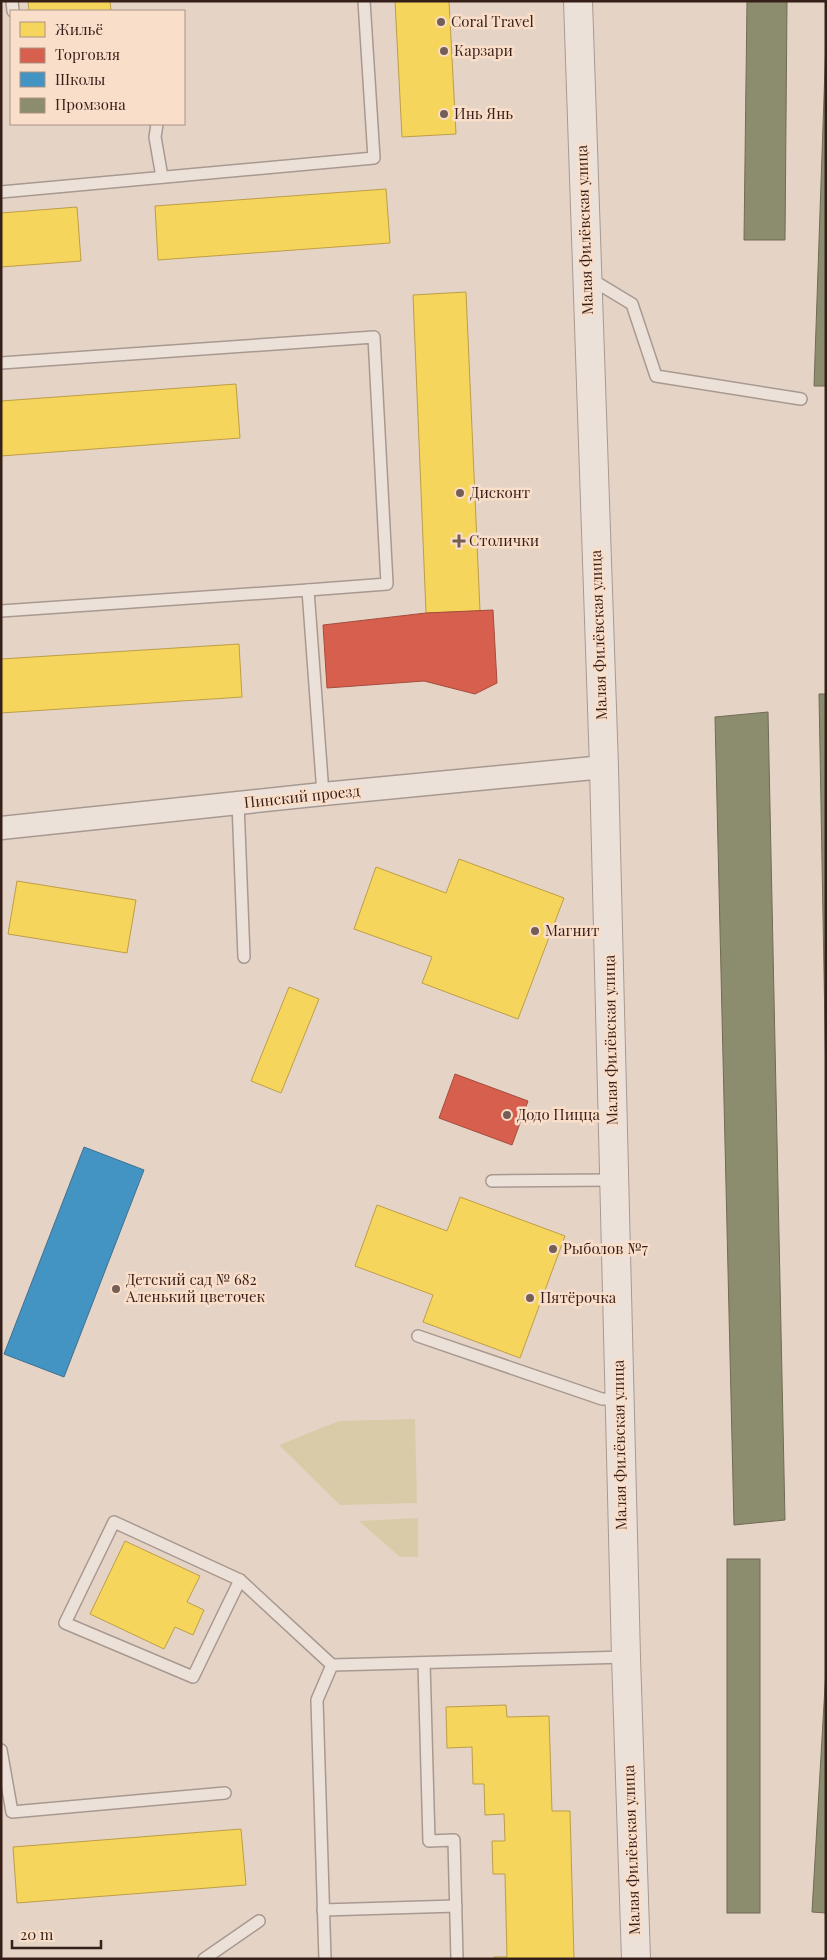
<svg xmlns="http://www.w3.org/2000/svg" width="827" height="1960" font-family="'Playfair Display',serif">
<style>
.green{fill:#d9cba7}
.homes{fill:#f6d55c;stroke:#bd9e48}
.shops{fill:#d6604d;stroke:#a64c3d}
.schools{fill:#4393c3;stroke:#3f7090}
.industry{fill:#8c8c6e;stroke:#726b54}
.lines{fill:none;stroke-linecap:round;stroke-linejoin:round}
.service-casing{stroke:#a89990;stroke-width:14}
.minor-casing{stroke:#a89990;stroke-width:25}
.tertiary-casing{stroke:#a89990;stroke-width:30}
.service{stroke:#ece1d9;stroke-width:11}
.minor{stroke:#ece1d9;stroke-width:22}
.tertiary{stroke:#ece1d9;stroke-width:28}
.poi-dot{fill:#745e56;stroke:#f9dec9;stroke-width:2}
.labels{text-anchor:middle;stroke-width:5;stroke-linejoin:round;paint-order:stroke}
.poi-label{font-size:15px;fill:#371f19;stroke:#f9dec9;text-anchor:start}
.street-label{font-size:15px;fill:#371f19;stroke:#f9dec9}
</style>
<rect width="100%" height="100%" fill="#e5d3c6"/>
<g class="green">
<polygon points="415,1419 417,1503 340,1505 279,1445 339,1421"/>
<polygon points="418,1518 418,1557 400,1557 359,1521"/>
</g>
<g class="homes">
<polygon points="28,1 110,1 111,11 29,11"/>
<polygon points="395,1 449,1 456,134 402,137"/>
<polygon points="386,189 390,243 158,260 155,206"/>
<polygon points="77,207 81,261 1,267 1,213"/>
<polygon points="466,292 480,611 426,613 413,295"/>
<polygon points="236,384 240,438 1,456 1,401"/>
<polygon points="239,644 242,697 1,713 1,659"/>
<polygon points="459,859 564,898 518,1019 422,983 432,957 354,929 376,867 446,893"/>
<polygon points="17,881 136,900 127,953 8,934"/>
<polygon points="289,987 319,999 281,1093 251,1081"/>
<polygon points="460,1197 565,1236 520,1358 423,1322 433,1295 355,1266 377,1205 447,1231"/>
<polygon points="125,1541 200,1576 187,1602 204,1610 193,1635 175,1627 164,1649 90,1614"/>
<polygon points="506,1705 507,1717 549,1716 552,1811 570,1811 574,1959 494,1959 494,1957 507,1957 505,1874 493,1874 492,1841 505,1841 504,1814 485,1815 484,1784 473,1784 472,1747 447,1748 446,1707"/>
<polygon points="241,1829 246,1885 17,1903 13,1847"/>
</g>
<g class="shops">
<polygon points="493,610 497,683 475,694 424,681 327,688 323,625 426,613"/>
<polygon points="455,1074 528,1101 512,1145 439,1118"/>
</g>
<polygon class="schools" points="84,1147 144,1170 64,1377 4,1354"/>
<g class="industry">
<polygon points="747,1 787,1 785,240 744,240"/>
<polygon points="826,39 826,386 814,386"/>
<polygon points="819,694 826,694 826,1083"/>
<polygon points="768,712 785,1520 734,1525 715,717"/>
<rect x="727" y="1559" width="33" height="354"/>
<polygon points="826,1669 826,1913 812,1912"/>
</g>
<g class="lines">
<defs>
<g id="service">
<polyline points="12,1 13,11"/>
<polyline points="157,124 155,137 162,177"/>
<polyline points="1,192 374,158 364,1"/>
<polyline points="589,278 632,304 656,376 801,399"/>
<polyline points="1,363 374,337 387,584 308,590"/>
<polyline points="1,611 308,590 323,794"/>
<polyline points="238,803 244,957"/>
<polyline points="492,1181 614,1180"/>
<polyline points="418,1336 602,1399 619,1399"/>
<polygon points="114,1522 240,1580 193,1677 65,1623"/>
<polyline points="240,1580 332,1665"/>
<polyline points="424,1663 429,1841 454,1840 457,1959"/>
<polyline points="1,1750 12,1812 225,1793"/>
<polyline points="323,1910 456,1906"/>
<polyline points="204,1959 259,1921"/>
<polyline points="325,1959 317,1700 332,1665 626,1657"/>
</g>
<polyline id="minor" points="1,828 323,794 604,767"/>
<polyline id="tertiary" points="578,1 604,767 626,1657 636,1959"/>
</defs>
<use href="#service" class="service-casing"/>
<use href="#minor" class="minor-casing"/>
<use href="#tertiary" class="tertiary-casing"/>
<use href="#service" class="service"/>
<use href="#minor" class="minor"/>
<use href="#tertiary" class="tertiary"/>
</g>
<g class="poi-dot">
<circle cx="441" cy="22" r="5"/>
<circle cx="444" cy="51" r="5"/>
<circle cx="444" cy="114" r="5"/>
<circle cx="460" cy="493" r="5"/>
<path d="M456.5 533.5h5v5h5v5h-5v5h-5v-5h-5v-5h5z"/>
<circle cx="535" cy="931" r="5"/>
<circle cx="507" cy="1115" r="5"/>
<circle cx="553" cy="1249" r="5"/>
<circle cx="116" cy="1289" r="5"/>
<circle cx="530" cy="1298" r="5"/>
</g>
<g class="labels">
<g class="poi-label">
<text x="451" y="27">Coral Travel</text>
<text x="454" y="56">Карзари</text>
<text x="454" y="119">Инь Янь</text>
<text x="470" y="498">Дисконт</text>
<text x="469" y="546">Столички</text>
<text x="545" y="936">Магнит</text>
<text x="517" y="1120">Додо Пицца</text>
<text x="563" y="1254">Рыболов №7</text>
<text x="126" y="1285">Детский сад № 682<tspan x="126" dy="17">Аленький цветочек</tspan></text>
<text x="540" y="1303">Пятёрочка</text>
</g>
<g class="street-label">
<text transform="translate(585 230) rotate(-92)" y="5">Малая Филёвская улица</text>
<text transform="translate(599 635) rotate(-92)" y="5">Малая Филёвская улица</text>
<text transform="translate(302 797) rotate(-6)" y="5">Пинский проезд</text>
<text transform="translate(611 1040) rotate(-91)" y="5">Малая Филёвская улица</text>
<text transform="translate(620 1445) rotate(-91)" y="5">Малая Филёвская улица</text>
<text transform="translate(632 1850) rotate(-92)" y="5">Малая Филёвская улица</text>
</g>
</g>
<rect width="827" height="1960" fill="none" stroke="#371f19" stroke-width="5"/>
<rect x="10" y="10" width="175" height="115" fill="#f9dec9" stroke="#ab9283"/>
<rect x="20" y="22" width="25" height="15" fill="#f6d55c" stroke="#ab9283"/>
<text x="55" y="35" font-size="15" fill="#371f19">Жильё</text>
<rect x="20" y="48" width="25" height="15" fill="#d6604d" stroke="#ab9283"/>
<text x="55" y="60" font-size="15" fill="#371f19">Торговля</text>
<rect x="20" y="72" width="25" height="15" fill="#4393c3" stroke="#ab9283"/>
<text x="55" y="85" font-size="15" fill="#371f19">Школы</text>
<rect x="20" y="98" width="25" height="15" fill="#8c8c6e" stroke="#ab9283"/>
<text x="55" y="110" font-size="15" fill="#371f19">Промзона</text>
<path d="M12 1940v8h89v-8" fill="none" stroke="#371f19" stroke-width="2.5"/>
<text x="20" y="1940" font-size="15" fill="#371f19" stroke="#f9dec9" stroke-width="4" paint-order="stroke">20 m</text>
</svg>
